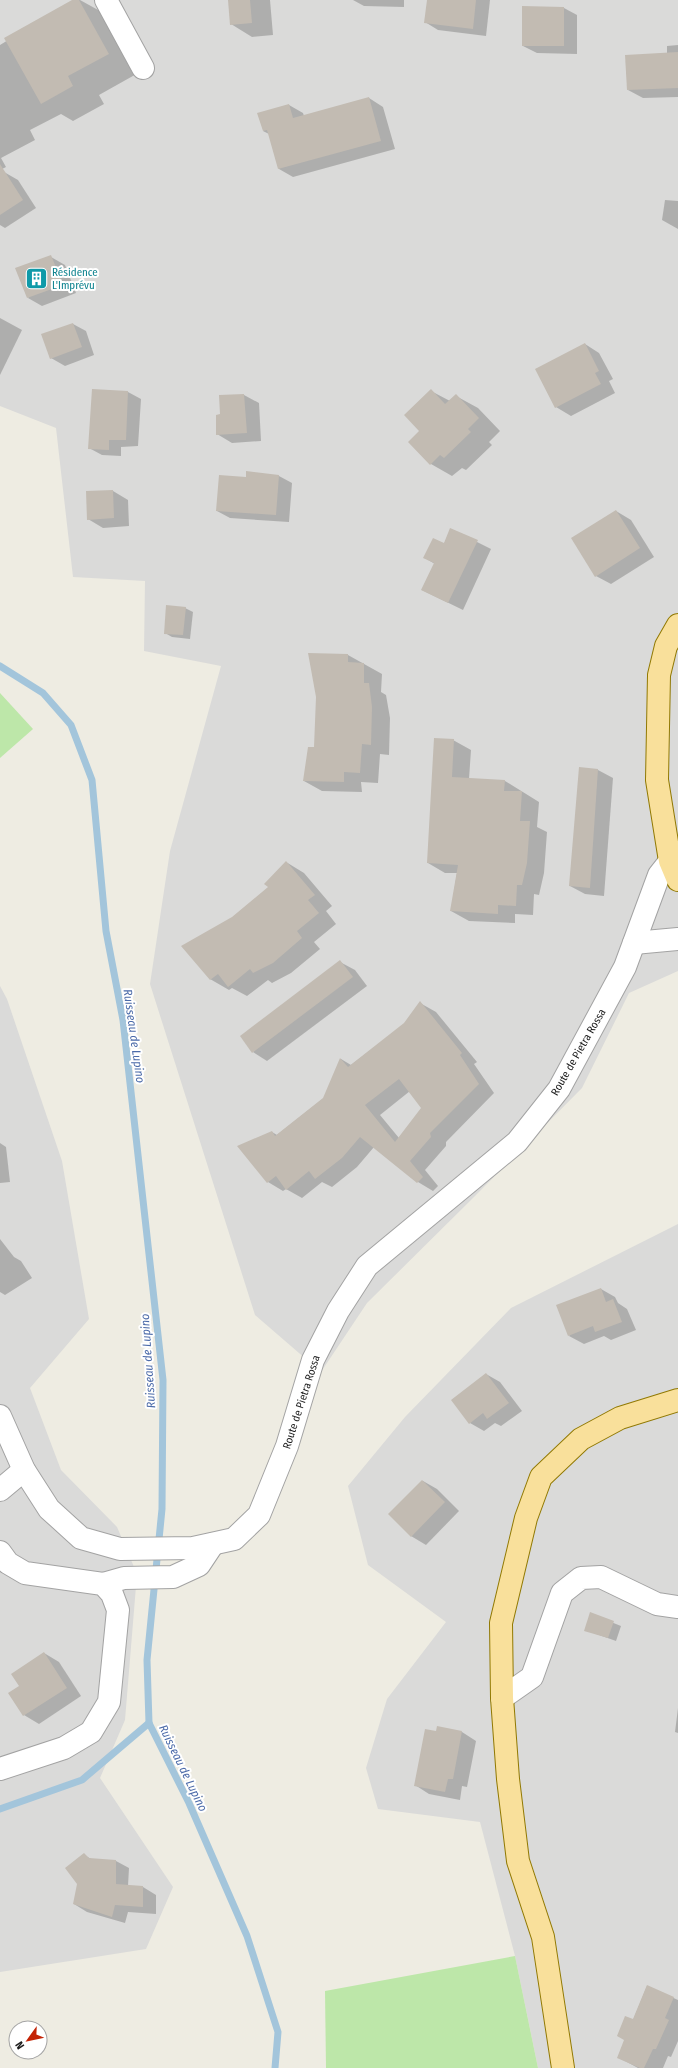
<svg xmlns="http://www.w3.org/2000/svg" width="678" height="2068" font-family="'Fira Sans Condensed',sans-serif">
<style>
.residential{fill:#dadad9}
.grass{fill:#bde7a9}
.shadow{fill:#0003;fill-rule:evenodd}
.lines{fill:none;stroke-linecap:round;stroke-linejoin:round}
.stream{stroke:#a3c5db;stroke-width:7}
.building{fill:#c2bbb2;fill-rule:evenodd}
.minor-casing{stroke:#a3a3a3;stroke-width:24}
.major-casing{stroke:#917903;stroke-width:24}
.minor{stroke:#fff;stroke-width:22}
.major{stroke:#f9e09b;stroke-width:22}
.labels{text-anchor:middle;stroke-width:4;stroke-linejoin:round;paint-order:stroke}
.culture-label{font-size:11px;fill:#0d838f;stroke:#fff;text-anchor:start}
.street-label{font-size:11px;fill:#1c1c1c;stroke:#fff}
.water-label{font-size:12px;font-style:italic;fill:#4c6ba9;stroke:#fff}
</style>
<rect width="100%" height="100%" fill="#eeece2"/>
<g class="residential">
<polygon points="0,0 678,0 678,971 629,993 582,1088 475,1196 367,1303 321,1372 255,1315 150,984 170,851 221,666 144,651 145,581 73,577 56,428 0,406"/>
<polygon points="0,986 7,999 62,1161 89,1319 30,1388 61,1470 117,1527 137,1574 125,1720 100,1778 173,1887 146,1949 0,1972"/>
<polygon points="678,1224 678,2068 538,2068 515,1956 480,1822 378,1809 366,1768 387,1699 446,1622 368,1565 348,1486 405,1417 511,1308"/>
</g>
<g class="grass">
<polygon points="0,693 33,729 0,758"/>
<polygon points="515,1956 538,2068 326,2068 325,1991"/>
</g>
<g class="shadow">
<polygon points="74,0 80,0 109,16 140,72 99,95 104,104 73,121 61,114 30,130 35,140 1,158 6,167 0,170 0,45"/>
<polygon points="229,0 270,0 273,35 252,37 231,24"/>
<polygon points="353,0 404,0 404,7 364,6"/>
<polygon points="428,0 490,0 486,36 438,30 425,22"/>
<polygon points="564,8 577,15 577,54 537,53 523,46"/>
<polygon points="678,45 678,97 643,98 628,90 667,53 667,46"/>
<polygon points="369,98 383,107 395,149 293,177 279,169 269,134 263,131 289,105 303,113 304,116"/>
<polygon points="4,172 18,180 36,208 5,228 0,225 0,175"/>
<polygon points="665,200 678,201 678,229 662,220"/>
<polygon points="51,257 65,265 76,293 42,306 28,298"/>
<polygon points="0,318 22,330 0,375"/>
<polygon points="73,324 86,331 94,355 65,366 51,358"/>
<polygon points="585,344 599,353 613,379 609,381 615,393 571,416 556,407"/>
<polygon points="93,390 128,392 141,399 138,446 121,447 121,456 102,455 89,448"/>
<polygon points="431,391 450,401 456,396 478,408 500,431 489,442 492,445 466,470 462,468 452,476 431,464 420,431"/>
<polygon points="244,395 259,403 261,441 232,443 217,434 221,415 220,396"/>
<polygon points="247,472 279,476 292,483 289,522 230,518 217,511 246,479"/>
<polygon points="113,491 128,500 129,526 103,528 88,519"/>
<polygon points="616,511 631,520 654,557 611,584 596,576"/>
<polygon points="451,529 491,549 463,610 422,590 435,564 425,558 444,544"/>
<polygon points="185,608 193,612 190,639 172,637 165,633"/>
<polygon points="309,654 348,655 382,674 381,692 386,695 390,718 389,755 380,754 378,783 361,782 362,792 322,791 304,781 315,748 317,697"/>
<polygon points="453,740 471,750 469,779 505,781 539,802 537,827 547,832 544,873 539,895 534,894 533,915 515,914 515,923 469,921 451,911 457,873 445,873 428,863"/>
<polygon points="580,768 598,770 613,778 604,896 585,894 570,886"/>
<polygon points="286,862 304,873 332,906 326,911 336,924 314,942 320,949 291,973 272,983 268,980 247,996 232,988 229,990 210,979"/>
<polygon points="340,962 355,970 367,986 267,1061 253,1052"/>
<path d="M420 1003 436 1012 477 1062 474 1064 494 1093 446 1142V1146L425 1170 438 1186 433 1191 418 1182 374 1147 357 1167 332 1187 322 1182 302 1198 286 1189 283 1191 268 1182 272 1132 277 1135 324 1098 341 1059 351 1065 405 1024ZM410 1091 423 1108 399 1138 380 1115Z"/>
<polygon points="0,1143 6,1147 10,1182 0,1183"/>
<polygon points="0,1239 14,1257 21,1261 32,1278 5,1295 0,1292"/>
<polygon points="601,1289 615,1297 618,1303 627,1309 636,1330 611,1340 604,1336 584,1344 569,1336"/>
<polygon points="486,1374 500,1382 522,1411 501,1426 495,1423 484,1431 470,1423"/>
<polygon points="423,1481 437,1489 459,1511 426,1545 411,1536"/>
<polygon points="591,1614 621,1626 616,1641 585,1630"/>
<polygon points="44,1653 59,1662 81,1696 39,1724 24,1715 21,1686"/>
<polygon points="678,1708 678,1733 675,1732"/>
<polygon points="436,1732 462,1732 476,1741 467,1787 462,1786 460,1800 429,1794 415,1785"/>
<polygon points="84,1855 93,1860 116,1861 129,1868 128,1886 143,1887 156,1895 156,1914 128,1912 125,1923 87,1912 74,1904"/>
<polygon points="647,1986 678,2000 678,2041 671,2057 668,2056 663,2068 638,2068 618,2057"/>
</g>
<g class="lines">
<g class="stream">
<polyline points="0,666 43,693 71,725 92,780 106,931 123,1020 163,1380 162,1509 147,1660 149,1723 189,1803 247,1936 278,2032 275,2068"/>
<polyline points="0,1809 82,1780 149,1723"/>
</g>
</g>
<g class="building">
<polygon points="72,0 79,0 109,54 68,76 73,86 41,104 4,38"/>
<polygon points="228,0 250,0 252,23 230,25"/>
<polygon points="427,0 476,0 473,29 424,23"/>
<polygon points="522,6 564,7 564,46 522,46"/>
<polygon points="678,52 678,88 627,90 625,55"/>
<polygon points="369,97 381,141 278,169 267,130 263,131 257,113 289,104 293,118"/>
<polygon points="0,164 23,200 0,215"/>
<polygon points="51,255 63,285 27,298 15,268"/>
<polygon points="73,323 82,347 50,359 41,334"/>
<polygon points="585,343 599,371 595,373 601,384 555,408 535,369"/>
<polygon points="92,389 128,391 126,440 109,440 109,450 88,449"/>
<polygon points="431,389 445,404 456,394 479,418 468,429 471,432 444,458 440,455 430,465 408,442 419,431 404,415"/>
<polygon points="244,394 247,433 216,435 216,415 220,414 219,395"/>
<polygon points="246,471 279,475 276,515 216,511 219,475 246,477"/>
<polygon points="113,490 114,518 87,520 86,491"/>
<polygon points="616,510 640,548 595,577 571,538"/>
<polygon points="450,528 478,540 448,603 421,590 434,563 423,558 433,538 444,543"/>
<polygon points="166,605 186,607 183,635 164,634"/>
<polygon points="308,653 348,654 348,662 364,663 364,683 369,683 372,707 371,745 362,744 360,773 344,772 344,782 303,781 308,747 314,747 316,697"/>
<polygon points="434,738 454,739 452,777 505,780 504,791 522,791 520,821 530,821 527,863 522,885 517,885 516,906 498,905 498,914 450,911 458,865 427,863"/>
<polygon points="579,767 598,769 590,888 569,886"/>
<polygon points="286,861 315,895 308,900 319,913 297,931 302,938 273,963 253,973 250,969 228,987 218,974 210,980 181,946 232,917 268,887 264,884"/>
<polygon points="340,960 353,977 252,1053 240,1036"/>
<path d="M420 1001 462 1053 460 1055 479 1084 430 1133 431 1137 410 1161 423 1177 417 1183 360 1137 342 1158 315 1179 309 1171 286 1190 276 1176 267 1183 237 1146 272 1131 275 1136 323 1098 340 1058 348 1067 404 1023ZM399 1079 421 1108 395 1142 365 1105Z"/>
<polygon points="601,1288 606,1302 613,1299 622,1322 595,1332 593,1326 568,1336 556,1305"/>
<polygon points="486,1373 509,1403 487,1419 483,1413 469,1424 451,1400"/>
<polygon points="422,1480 445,1502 411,1537 388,1514"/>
<polygon points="590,1612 614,1621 608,1638 584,1631"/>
<polygon points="44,1652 67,1688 23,1716 8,1693 19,1686 11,1674"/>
<polygon points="437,1726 462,1731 453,1779 448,1779 445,1792 414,1786 425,1729 436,1731"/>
<polygon points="84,1853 89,1858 116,1860 116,1884 143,1886 143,1907 115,1905 112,1917 73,1904 77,1884 65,1868"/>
<polygon points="647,1985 674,1997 665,2018 669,2020 656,2049 653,2049 644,2068 640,2068 617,2058 624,2040 617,2036 625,2016 633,2019"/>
</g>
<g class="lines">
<defs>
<g id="minor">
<polyline points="106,0 143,68"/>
<polyline points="634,943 678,939"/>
<polyline points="0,1416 24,1470 49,1509 81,1538 120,1549 193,1548 234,1539 259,1515 287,1446 313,1360 338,1311 367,1266 517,1142 559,1089 625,967 659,875 670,861"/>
<polyline points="0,1490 24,1470"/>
<polyline points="0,1552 8,1563 25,1573 103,1584 112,1594 118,1610 109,1702 91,1732 64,1748 0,1769"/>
<polyline points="103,1584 124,1578 173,1577 199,1565 213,1544"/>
<polyline points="502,1698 532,1677 562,1593 581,1578 601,1577 657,1604 678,1607"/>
</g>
<g id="major">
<polyline points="678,625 666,646 659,675 657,780 670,861 678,880"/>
<polyline points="563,2068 543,1937 518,1861 508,1779 502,1698 501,1623 526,1518 541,1477 581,1439 620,1418 678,1400"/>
</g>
</defs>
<use href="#minor" class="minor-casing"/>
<use href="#major" class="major-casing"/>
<use href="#minor" class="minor"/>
<use href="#major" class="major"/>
</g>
<defs>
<symbol id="building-square" viewBox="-11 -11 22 22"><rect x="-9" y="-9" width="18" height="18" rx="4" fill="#0f9aa8" stroke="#fff"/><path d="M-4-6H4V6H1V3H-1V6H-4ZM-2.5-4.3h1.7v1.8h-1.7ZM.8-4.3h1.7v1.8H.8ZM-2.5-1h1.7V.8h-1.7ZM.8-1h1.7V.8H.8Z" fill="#fff"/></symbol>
</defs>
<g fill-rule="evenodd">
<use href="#building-square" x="24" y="266" width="25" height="25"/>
</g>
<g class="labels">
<g class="culture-label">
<text x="52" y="276">Résidence<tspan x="52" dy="13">L'Imprévu</tspan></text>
</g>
<g class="street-label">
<text transform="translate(578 1052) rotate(-60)" y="4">Route de Pietra Rossa</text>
<text transform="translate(301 1402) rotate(-72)" y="4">Route de Pietra Rossa</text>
</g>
<g class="water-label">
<text transform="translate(134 1036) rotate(82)" y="4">Ruisseau de Lupino</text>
<text transform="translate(148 1361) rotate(-94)" y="4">Ruisseau de Lupino</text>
<text transform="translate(183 1768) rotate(64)" y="4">Ruisseau de Lupino</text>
</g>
</g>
<g transform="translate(28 2040) rotate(237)"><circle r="19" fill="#ffffff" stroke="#a4a4a4"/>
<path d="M0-3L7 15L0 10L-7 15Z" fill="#c42305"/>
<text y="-6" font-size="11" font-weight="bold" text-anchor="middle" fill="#1c1c1c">N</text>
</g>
</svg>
